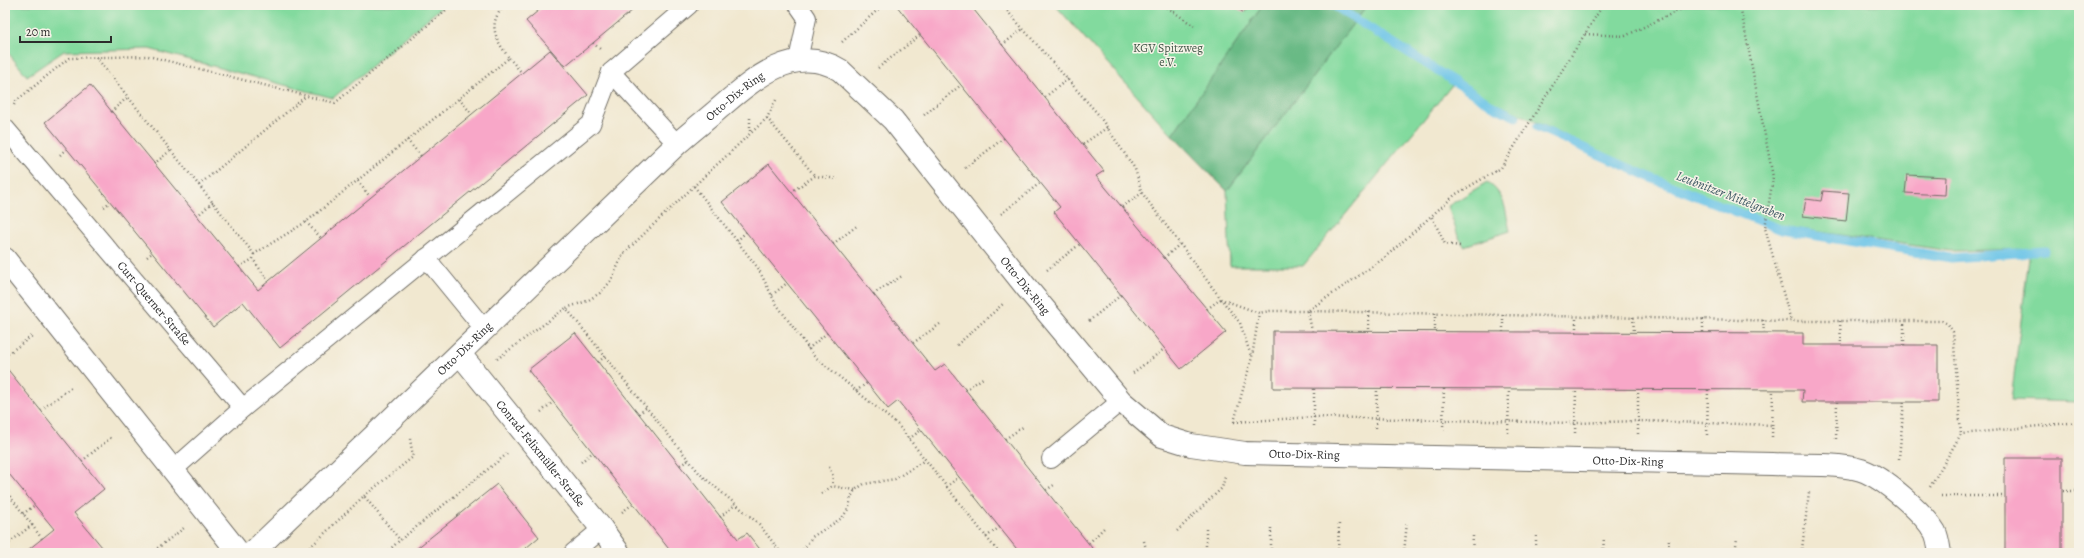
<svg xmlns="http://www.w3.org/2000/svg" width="2084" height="558" font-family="Alegreya,serif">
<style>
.green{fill:#82da9e;stroke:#568264}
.forest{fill:#69ba85;stroke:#4a7258}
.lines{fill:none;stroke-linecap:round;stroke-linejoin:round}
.stream{stroke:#6bc4e8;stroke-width:9}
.building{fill:#f8a7c8}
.service-casing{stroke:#706d65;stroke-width:20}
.minor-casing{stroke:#706d65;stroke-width:24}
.path{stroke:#706d65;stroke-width:2.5;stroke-dasharray:1 3;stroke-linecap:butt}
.service{stroke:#fff;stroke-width:18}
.minor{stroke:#fff;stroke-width:22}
.labels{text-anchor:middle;stroke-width:3;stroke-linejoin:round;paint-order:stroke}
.park-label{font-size:12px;fill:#415748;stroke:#f7f3e8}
.street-label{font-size:12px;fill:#2b2b2b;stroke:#f7f3e8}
.water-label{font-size:13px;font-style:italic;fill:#3e5964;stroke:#f7f3e8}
</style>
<rect width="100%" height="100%" fill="#f7f3e8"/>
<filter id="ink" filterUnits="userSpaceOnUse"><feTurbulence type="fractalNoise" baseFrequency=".025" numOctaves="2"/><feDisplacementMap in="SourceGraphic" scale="8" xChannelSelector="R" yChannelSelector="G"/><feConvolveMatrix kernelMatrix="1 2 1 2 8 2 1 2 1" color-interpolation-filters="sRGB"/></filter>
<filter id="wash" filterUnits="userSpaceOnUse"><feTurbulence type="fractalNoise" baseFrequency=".012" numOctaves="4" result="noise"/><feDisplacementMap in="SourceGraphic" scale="16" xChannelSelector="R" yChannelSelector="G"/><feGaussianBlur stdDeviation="0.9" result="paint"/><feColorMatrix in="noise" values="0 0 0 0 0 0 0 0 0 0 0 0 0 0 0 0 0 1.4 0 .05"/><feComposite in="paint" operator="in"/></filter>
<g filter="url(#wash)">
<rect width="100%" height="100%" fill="#f1e8d0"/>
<g class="green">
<polygon points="5,5 444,5 333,98 149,49 64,51 27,76 5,49"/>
<polygon points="1055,5 1263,5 1172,135"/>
<polygon points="1367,5 2079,5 2079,402 2011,400 2030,249 1951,251 1772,225 1657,178 1493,102 1457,79 1303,266 1230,266 1227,191"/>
<path d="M1487 182C1506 195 1505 210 1510 231L1464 246 1458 236 1448 206Z"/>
</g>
<polygon class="forest" points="1263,5 1367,5 1227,191 1172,135"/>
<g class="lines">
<g class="stream">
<polyline points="1333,5 1493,106 1516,117"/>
<polyline points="1537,127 1654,179 1782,230 1951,258 2045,251"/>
</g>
</g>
<g id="blocks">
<g class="building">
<polygon points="545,5 639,5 565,66 526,21"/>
<polygon points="896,5 970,5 1104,171 1096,176 1226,332 1181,369 1054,212 1060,207"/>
<polygon points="1233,5 1250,5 1244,13"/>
<polygon points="550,50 588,95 280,348 243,302 213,327 45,122 90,85 258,290"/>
<polygon points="769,164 935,371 945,364 1096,553 1020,553 898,401 888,409 722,202"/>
<polygon points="1907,175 1946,177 1945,195 1905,193"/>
<polygon points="1823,191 1849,193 1846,221 1803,216 1806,199 1821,201"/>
<polygon points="1273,331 1803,333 1803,345 1938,345 1938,402 1802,402 1803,390 1273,388"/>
<polygon points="575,333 738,539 747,533 763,553 672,553 528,370"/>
<polygon points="5,366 104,489 74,513 107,553 24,553 54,529 5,469"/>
<rect x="2005" y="458" width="57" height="95"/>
<polygon points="497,484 539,537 520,553 411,553"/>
</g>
</g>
</g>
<g filter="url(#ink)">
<use href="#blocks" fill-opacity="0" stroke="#706d65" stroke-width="1"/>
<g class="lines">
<defs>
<g id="service">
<polyline points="798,5 807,18 798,60"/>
<polyline points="611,72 677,144"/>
<path id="s1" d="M5 128 243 408 174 469"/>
<polyline points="426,258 485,330"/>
<polyline points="243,408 591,124 611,72 689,5"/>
<polyline points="1051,459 1121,401"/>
<polyline points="573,553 602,529"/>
</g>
<g id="minor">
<polyline points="5,259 239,553"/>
<path id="s2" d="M460 354 602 529 619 553"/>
<path id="s3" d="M252 553 677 144C692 131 707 119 722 106 754 78 796 43 840 70L893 120 1026 287 1121 401 1162 436 1191 445 1245 453 1772 464C1798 465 1837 463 1861 470 1883 477 1923 512 1935 532 1938 538 1939 547 1940 553"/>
</g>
</defs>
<use href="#service" class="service-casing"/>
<use href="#minor" class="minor-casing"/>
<g class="path">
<polyline points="641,5 646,11"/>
<polyline points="1002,5 1098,114 1135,169 1142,193 1221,299 1259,313 1270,311 1308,311 1791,321 1942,321 1948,324 1953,332 1961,434"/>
<polyline points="1164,5 1194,26"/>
<polyline points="1740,5 1773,177 1765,228 1791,321"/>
<polyline points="1585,34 1625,36 1690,5"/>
<polyline points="842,42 883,5"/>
<polyline points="593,43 600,49"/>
<polyline points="1002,45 1023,29"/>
<path d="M96 57 254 254 306 222 509 58C496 40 486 24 505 5"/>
<polyline points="509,58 522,73"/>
<polyline points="878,68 920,35"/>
<polyline points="1045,97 1068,79"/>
<polyline points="459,99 472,114"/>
<polyline points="776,100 767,118 694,186 758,268 775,302 814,356 898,425 999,553"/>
<polyline points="14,105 16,101 69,58 148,56 335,103 452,5"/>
<polyline points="111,112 128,97"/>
<polyline points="924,115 961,85"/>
<polyline points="750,118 750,133"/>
<polyline points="767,118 815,176"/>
<polyline points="407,140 421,156"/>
<polyline points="1083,144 1108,127"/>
<polyline points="60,155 66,149"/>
<polyline points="154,164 171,150"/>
<polyline points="965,168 1004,138"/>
<polyline points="358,181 370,197"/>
<polyline points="199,185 305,97"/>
<polyline points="694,186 623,254 611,281 600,293 587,301 566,308 700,474 759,524 781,553"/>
<polyline points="791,192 815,176 838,179"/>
<polyline points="104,207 110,202"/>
<polyline points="1122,207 1142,193"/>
<polyline points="1001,214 1040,183"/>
<polyline points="197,216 213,202"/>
<polyline points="1432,217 1445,244 1460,246"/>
<polyline points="306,222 321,238"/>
<polyline points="737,241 746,232"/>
<polyline points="833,244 858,225"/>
<polyline points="254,254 253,259 268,281"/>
<polyline points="147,257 152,253"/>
<polyline points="1164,258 1180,244"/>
<polyline points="239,267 253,259"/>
<polyline points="1047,270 1080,244"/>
<polyline points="873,294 902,276"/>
<polyline points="772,295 787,283"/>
<polyline points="1207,309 1221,299 1240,323 1251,356"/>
<polyline points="1309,310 1383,259 1456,194 1501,168 1603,5"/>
<polyline points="1308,311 1312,331"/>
<polyline points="1369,312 1369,331"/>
<polyline points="1435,313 1435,331"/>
<polyline points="1503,315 1503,332"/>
<polyline points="1633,317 1634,332"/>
<polyline points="1763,320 1764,332"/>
<polyline points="1089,321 1121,295"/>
<polyline points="1840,321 1841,345"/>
<polyline points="1576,332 1576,317"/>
<polyline points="1703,332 1703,319"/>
<polyline points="913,343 940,324"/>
<polyline points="957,345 1004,303"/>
<polyline points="1904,345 1904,321"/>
<polyline points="808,349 827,333"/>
<polyline points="5,356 32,336"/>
<polyline points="497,359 566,308"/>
<polyline points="598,362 606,356"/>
<polyline points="1133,373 1164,349"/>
<polyline points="1314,389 1314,428"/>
<polyline points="1638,389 1638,435"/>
<polyline points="965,390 983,378"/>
<polyline points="856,391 867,383"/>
<polyline points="41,410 73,386"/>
<polyline points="541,412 553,402"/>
<polyline points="639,414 647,407"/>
<polyline points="1234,422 1314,417 1575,423 1638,421 1773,425"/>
<polyline points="1234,422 1252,357 1259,313"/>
<polyline points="1376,428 1377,389"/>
<polyline points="1443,430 1444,389"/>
<polyline points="1508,433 1509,389"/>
<polyline points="1575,433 1576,389"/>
<polyline points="1707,435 1708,390"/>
<polyline points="1772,437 1773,390"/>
<polyline points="909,439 921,430"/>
<polyline points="1005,439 1023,427"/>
<polyline points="1836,439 1837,402"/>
<polyline points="1899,459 1904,402"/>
<polyline points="82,461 113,436"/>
<polyline points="581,462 593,452"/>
<polyline points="680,465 689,460"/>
<polyline points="829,467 833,476 832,486"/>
<polyline points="946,487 959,477"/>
<polyline points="1930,487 1961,434 2079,422"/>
<polyline points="5,490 32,525 5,546"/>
<polyline points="1046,490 1054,485"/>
<polyline points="2063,491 2079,491"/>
<polyline points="821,494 832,486 855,490"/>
<polyline points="364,496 413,457 410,439"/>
<polyline points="1941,496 2005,496"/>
<polyline points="622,512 633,504"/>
<polyline points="23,514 35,505"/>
<polyline points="720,517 735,505"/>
<polyline points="32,525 42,539"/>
<polyline points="1206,529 1206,553"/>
<polyline points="1177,531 1222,488 1225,477"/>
<polyline points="986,537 1000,527"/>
<polyline points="1144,541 1147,553"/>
<polyline points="1089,543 1105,527"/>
<polyline points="1802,549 1809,492"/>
<polyline points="521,552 521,553"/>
<polyline points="151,553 184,528"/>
<polyline points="304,553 364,496 400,540 507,454"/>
<polyline points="386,553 400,540"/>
<polyline points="801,553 812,537 842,518 849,508 851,497 855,490 864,484 895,479 925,460"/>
<polyline points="1271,553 1271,525"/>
<polyline points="1338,553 1339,524"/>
<polyline points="1404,553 1407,522"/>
<polyline points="1472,553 1473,536"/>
<polyline points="1536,553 1536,536"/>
<polyline points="1603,553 1604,537"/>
<polyline points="1668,553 1669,539"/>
<polyline points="1735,553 1737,538"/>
</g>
<use href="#service" class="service"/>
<use href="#minor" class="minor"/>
</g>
</g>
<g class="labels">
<g class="park-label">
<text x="1168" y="52">KGV Spitzweg<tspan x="1168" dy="14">e.V.</tspan></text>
</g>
<g class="street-label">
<text dy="4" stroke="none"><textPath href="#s3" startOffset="665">Otto-Dix-Ring</textPath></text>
<text dy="4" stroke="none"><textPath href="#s3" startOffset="1067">Otto-Dix-Ring</textPath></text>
<text dy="4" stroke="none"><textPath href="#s1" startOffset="230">Curt-Querner-Straße</textPath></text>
<text dy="4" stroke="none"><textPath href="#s3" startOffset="295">Otto-Dix-Ring</textPath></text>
<text dy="4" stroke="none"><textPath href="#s2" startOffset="128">Conrad-Felixmüller-Straße</textPath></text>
<text dy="4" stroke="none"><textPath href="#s3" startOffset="1415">Otto-Dix-Ring</textPath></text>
<text dy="4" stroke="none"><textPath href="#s3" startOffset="1739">Otto-Dix-Ring</textPath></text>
</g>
<g class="water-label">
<text transform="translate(1731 195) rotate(21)" y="5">Leubnitzer Mittelgraben</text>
</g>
</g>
<rect width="2084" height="558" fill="none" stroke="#f7f3e8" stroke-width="20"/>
<path d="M20 36v6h91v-6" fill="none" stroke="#2b2b2b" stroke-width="2"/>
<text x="26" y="36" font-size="12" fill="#2b2b2b" stroke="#f7f3e8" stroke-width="3" paint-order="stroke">20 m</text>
</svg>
